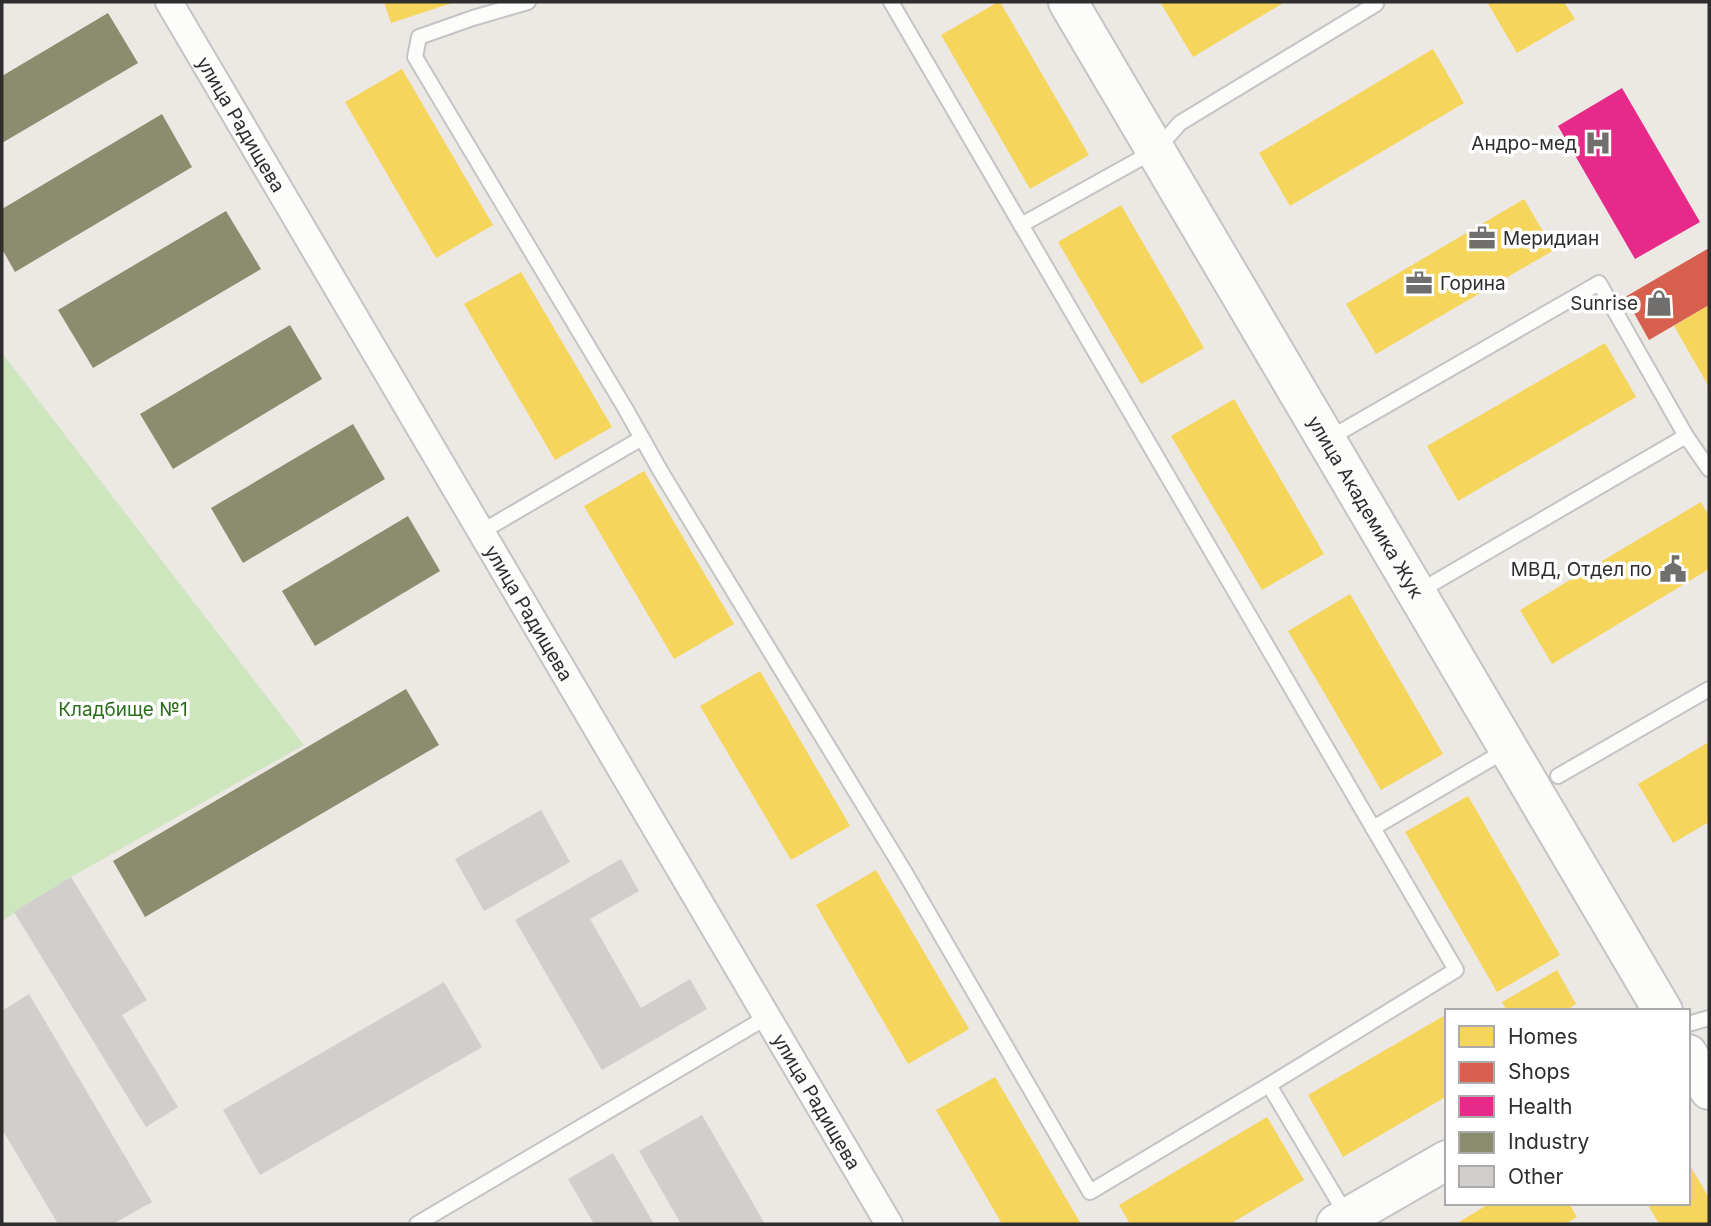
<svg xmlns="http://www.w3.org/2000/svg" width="1711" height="1226" font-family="Inter,sans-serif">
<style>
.green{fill:#cee6be}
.homes{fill:#f6d55c}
.shops{fill:#d6604d}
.health{fill:#e7298a}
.industry{fill:#8c8c6e}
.building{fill:#d1cecb}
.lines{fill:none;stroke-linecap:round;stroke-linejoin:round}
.lane-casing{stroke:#c5c4c5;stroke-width:18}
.street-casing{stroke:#c5c4c5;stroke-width:30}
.secondary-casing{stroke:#c5c4c5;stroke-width:42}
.lane{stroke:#fcfcfb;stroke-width:14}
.street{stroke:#fcfcfb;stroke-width:26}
.secondary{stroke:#fcfcfb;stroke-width:38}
.labels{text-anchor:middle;stroke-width:7;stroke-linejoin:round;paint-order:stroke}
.street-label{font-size:19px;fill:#2e2e2e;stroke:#fff}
.poi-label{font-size:19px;fill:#2e2e2e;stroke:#fff;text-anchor:end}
.park-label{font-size:19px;fill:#2c6e1b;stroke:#fff}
</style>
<rect width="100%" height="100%" fill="#ece8e4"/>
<polygon class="green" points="2,353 304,745 71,877 2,921"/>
<g class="homes">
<polygon points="384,2 455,2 391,23"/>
<polygon points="998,2 1000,2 1089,155 1030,189 941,35"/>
<polygon points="1160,2 1285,2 1193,57"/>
<polygon points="1487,2 1564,2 1575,19 1517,53"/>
<polygon points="1433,49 1464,103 1290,206 1259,153"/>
<polygon points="402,69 493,225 436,258 345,102"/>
<polygon points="1524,199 1554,250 1376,354 1346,304"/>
<polygon points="1121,205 1204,348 1141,384 1058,242"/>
<polygon points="521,272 612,427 555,460 464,304"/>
<polygon points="1709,305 1709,387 1674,326"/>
<polygon points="1605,343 1636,397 1458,501 1427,446"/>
<polygon points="1234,399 1324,554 1262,590 1171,436"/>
<polygon points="644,471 734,624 674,659 584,506"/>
<polygon points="1701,502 1709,516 1709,569 1552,664 1520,610"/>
<polygon points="1350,594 1443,754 1381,790 1288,631"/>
<polygon points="760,671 850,826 791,860 700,706"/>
<polygon points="1709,742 1709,822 1673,843 1638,784"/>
<polygon points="1468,796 1560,955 1497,992 1405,832"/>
<polygon points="876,870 969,1029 908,1064 816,905"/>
<polygon points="1557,970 1576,1004 1565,1011 1507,1011 1502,1002"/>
<polygon points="1447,1014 1447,1096 1343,1157 1308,1095"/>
<polygon points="995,1077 1081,1224 1002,1224 936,1110"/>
<polygon points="1267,1117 1304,1180 1230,1224 1130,1224 1119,1205"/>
<polygon points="1688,1162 1709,1198 1709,1224 1659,1224 1647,1203 1688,1203"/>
<polygon points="1490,1203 1569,1203 1577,1217 1565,1224 1456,1224"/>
</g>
<polygon class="shops" points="1709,248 1709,305 1649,340 1625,297"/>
<polygon class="health" points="1622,88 1700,222 1635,259 1558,126"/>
<g class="industry">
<polygon points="108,13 138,63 2,143 2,76"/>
<polygon points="162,114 192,167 15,272 2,249 2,209"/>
<polygon points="226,211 261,269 93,368 58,310"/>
<polygon points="290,325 322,379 173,469 140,414"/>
<polygon points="353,424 385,479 243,563 211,508"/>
<polygon points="408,516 440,571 315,646 282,591"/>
<polygon points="406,689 439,745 145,917 113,861"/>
</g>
<g class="building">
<polygon points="541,810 570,862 484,911 455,859"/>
<polygon points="621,859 639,891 590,919 641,1008 690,979 707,1009 602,1070 515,920"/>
<polygon points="71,877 147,1000 122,1015 178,1107 146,1127 14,912"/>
<polygon points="444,982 482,1047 260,1175 223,1110"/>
<polygon points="29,994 152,1202 113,1224 58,1224 2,1129 2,1011"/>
<polygon points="702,1115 765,1224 681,1224 639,1151"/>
<polygon points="613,1153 654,1224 594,1224 568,1179"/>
</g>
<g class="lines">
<defs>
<g id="lane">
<polyline points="528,2 473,18 419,37 415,57 625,408 661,472 904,871 1090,1192 1269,1085 1456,970 891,2"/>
<polyline points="1021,225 1156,150 1180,123 1376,4"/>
<polyline points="1328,439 1599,283 1686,436 1709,469"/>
<polyline points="481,532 642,438"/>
<polyline points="1418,592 1686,436"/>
<polyline points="1558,776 1709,689"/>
<polyline points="1373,828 1508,749"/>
<polyline points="1688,1024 1709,1018"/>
<polyline points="1269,1085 1347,1216"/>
<polyline points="417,1224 767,1017"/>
</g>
<g id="street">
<path id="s1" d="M169 2 889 1224"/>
</g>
<g id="secondary">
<path id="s2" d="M1068 2 1663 1011"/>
<polyline points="1688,1054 1709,1090"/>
<polyline points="1336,1224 1447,1160"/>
</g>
</defs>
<use href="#lane" class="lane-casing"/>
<use href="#street" class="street-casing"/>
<use href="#secondary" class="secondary-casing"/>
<use href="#lane" class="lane"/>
<use href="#street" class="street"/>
<use href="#secondary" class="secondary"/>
</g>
<defs>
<symbol id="hospital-bare" viewBox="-9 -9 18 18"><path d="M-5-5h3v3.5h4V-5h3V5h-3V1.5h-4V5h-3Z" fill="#706f6e" stroke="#fff" stroke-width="2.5" paint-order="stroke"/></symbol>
<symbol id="office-bare" viewBox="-9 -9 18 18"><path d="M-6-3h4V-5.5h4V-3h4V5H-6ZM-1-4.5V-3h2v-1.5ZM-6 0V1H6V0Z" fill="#706f6e" stroke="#fff" stroke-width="2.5" paint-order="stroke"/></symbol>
<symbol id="shop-bare" viewBox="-9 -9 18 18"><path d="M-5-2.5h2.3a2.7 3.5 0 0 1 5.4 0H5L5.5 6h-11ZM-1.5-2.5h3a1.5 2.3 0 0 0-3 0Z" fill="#706f6e" stroke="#fff" stroke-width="2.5" paint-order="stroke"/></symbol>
<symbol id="civic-bare" viewBox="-9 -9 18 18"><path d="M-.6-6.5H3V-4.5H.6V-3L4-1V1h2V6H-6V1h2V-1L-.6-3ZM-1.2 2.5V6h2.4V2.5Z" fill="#706f6e" stroke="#fff" stroke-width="2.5" paint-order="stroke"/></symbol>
</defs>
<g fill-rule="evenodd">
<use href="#hospital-bare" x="1579" y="124" width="38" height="38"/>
<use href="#office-bare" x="1463" y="219" width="38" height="38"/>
<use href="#office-bare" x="1400" y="264" width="38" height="38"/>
<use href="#shop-bare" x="1640" y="284" width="38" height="38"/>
<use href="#civic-bare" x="1654" y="550" width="38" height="38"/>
</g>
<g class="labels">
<g class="street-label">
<text dy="7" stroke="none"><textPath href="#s1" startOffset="142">улица Радищева</textPath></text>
<text dy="7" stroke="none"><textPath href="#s2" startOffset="586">улица Академика Жук</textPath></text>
<text dy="7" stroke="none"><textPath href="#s1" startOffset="709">улица Радищева</textPath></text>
<text dy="7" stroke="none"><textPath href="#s1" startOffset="1276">улица Радищева</textPath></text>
</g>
<g class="poi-label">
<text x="1577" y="150">Андро-мед</text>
<text x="1503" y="245" text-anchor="start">Меридиан</text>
<text x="1440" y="290" text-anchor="start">Горина</text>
<text x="1638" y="310">Sunrise</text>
<text x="1652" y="576">МВД, Отдел по</text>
</g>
<g class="park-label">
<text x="123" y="716">Кладбище №1</text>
</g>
</g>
<rect width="1711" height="1226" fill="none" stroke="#2e2e2e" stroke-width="7"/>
<rect x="1445" y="1009" width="245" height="196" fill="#ffffff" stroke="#ababab" stroke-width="2"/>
<rect x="1459" y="1026" width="35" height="21" fill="#f6d55c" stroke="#ababab" stroke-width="2"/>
<text x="1508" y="1044" font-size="21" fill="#2e2e2e">Homes</text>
<rect x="1459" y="1062" width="35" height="21" fill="#d6604d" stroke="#ababab" stroke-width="2"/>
<text x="1508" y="1079" font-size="21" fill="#2e2e2e">Shops</text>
<rect x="1459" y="1096" width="35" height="21" fill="#e7298a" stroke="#ababab" stroke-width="2"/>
<text x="1508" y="1114" font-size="21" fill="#2e2e2e">Health</text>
<rect x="1459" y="1132" width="35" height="21" fill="#8c8c6e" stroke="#ababab" stroke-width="2"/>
<text x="1508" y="1149" font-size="21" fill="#2e2e2e">Industry</text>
<rect x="1459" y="1166" width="35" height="21" fill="#d1cecb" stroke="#ababab" stroke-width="2"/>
<text x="1508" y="1184" font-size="21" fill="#2e2e2e">Other</text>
</svg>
